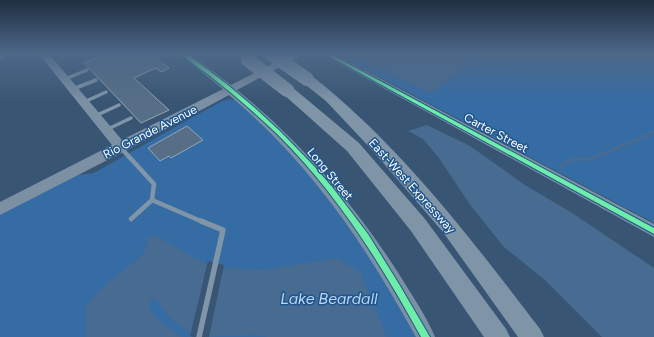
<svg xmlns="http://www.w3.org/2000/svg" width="654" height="337" font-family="Figtree,sans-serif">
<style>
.green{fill:#356ca4}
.water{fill:#476b91}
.pier{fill:#385674}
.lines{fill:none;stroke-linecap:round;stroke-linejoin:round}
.stream{stroke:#476b91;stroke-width:3}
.building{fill:#566e86;stroke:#94a6b7}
.lane-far2{stroke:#8095a8;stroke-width:3.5}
.lane-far1{stroke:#8095a8;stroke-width:4.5}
.lane{stroke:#8095a8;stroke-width:5.5}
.street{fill:#8095a8;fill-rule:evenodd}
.secondary{fill:#7c90a4;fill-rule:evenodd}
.highway{fill:#8094a7;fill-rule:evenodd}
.highway-bridge{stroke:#8094a7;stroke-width:14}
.cycleway-casing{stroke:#20568d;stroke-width:2}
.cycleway{fill:#6deda7;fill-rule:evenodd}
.labels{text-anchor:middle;stroke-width:3;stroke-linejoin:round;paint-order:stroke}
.street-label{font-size:12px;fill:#fff;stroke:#20568d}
.near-water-label{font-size:16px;font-style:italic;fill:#bbd7f3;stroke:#20568d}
</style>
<rect width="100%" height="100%" fill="#385674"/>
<g class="green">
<polygon points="336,54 654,54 654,223"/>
<polygon points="230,99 234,100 260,121 315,179 380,272 416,337 0,337 0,214 71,176 94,173 186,121 222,101"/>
</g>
<g class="water">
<polygon points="353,54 482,54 430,94"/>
<polygon points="427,125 470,146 525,185 572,213 654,268 654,337 602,337 545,280 504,247 471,206 439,158 423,139 408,131"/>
<polygon points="156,236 196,259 221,267 261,270 337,258 360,272 387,337 267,337 258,335 200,337 191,334 167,316 157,299 154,298 150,301 149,307 158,320 182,337 86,337 86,305 109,281 141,257 148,246 146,238"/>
</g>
<polygon class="pier" points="208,261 224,265 209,337 193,337 190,336"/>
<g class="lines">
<polyline class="stream" points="560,168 570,160 591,159 654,132"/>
</g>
<g class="building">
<polygon points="107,54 151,54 169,68 161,72 156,68 134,78 169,110 141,123 84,63"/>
<polygon points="187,126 203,140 171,158 169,156 160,161 148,148"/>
</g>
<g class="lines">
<g class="lane-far2">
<polyline points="65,79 87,70"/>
<polyline points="73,89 96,80"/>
<polyline points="84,102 106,92"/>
<polyline points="95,116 119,105"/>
<polyline points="108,129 131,118"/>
</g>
<g class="lane-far1">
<polyline points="106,130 110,128"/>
<polyline points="121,148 154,184 152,200 131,219"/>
<polyline points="152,200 203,222"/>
</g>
<polyline class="lane" points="199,337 223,230 201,221"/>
<polygon class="street" points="3,54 12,54 0,59 0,55"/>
<g class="secondary">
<path d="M39 54H49L122 140 223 89 179 54H190L231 85 292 54H304L237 90C302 143 354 204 399 274 411 294 426 315 435 337H416C364 243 312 165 229 95L125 151 0 215V202L112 145Z"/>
<polygon points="322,54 334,54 654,224 654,237"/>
</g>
<g class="highway">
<path d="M307 75 312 76C400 145 472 240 540 329L544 337H518L443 232 373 151 326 101 302 82 300 79 302 76Z"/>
<polygon points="287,86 292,87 359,143 425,219 506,329 510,337 484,337 411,231 347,151 282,93 280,90 282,87"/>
</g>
<g class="highway-bridge">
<polyline points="271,54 307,79"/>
<polyline points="248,60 287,90"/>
</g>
<defs>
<g id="cycleway">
<path d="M182 54H187L228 85 255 108 281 132 314 166 333 188 368 234 399 284 430 337H421C381 264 337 193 277 134 257 115 237 97 215 80 205 71 191 64 182 54Z"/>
<polygon points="325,54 330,54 654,228 654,234"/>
</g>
</defs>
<use href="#cycleway" class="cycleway-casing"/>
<use href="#cycleway" class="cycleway"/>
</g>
<linearGradient id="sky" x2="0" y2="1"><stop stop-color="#1f2f40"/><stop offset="0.53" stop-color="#4d6888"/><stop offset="1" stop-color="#4d6888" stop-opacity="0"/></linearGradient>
<rect width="654" height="101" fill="url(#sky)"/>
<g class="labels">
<g class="street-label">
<text transform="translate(150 132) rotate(-27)" y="4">Rio Grande Avenue</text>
<text transform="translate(496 133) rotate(28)" y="4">Carter Street</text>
<text transform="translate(330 174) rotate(50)" y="4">Long Street</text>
<text transform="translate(412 186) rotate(48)" y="4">East-West Expressway</text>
</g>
<g class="near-water-label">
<text x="329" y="304">Lake Beardall</text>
</g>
</g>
</svg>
